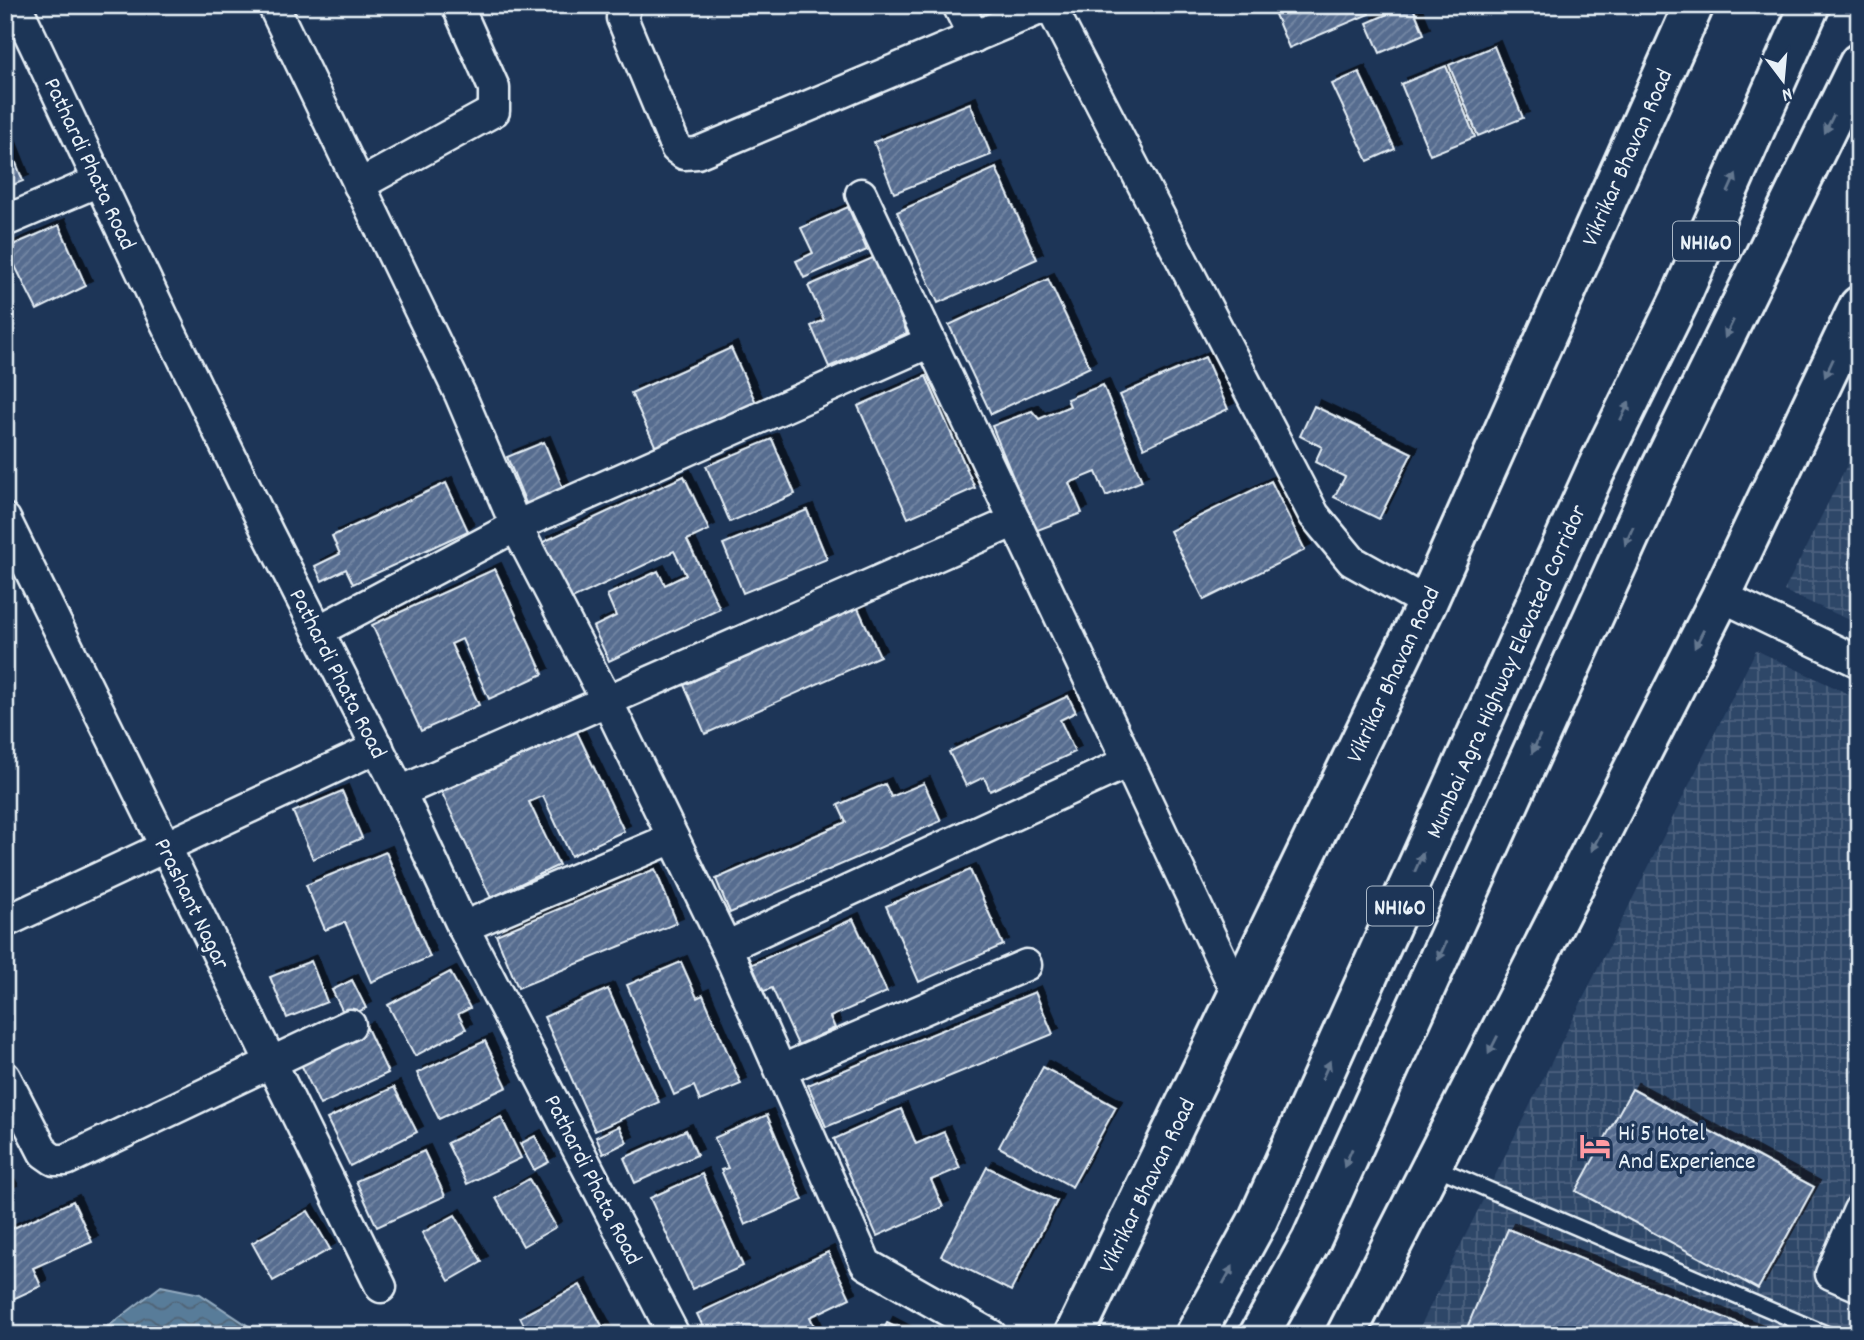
<svg xmlns="http://www.w3.org/2000/svg" width="1864" height="1340" font-family="Dekko,sans-serif">
<style>
.industrial{fill:url(#industrial-grid)}
.water{fill:url(#water-waves);stroke:#92aabf;stroke-width:2}
.building{fill:url(#building-hatch);stroke:#e8f1f8;stroke-width:2;filter:url(#shadow)}
.lines{fill:none;stroke-linecap:round;stroke-linejoin:round}
.lane-casing{stroke:#e8f1f8;stroke-width:19}
.street-casing{stroke:#e8f1f8;stroke-width:35}
.primary-casing{stroke:#e8f1f8;stroke-width:44}
.highway-casing{stroke:#e8f1f8;stroke-width:44}
.lane{stroke:#1d3557;stroke-width:14}
.street{stroke:#1d3557;stroke-width:30}
.primary{stroke:#1d3557;stroke-width:38}
.highway{stroke:#1d3557;stroke-width:38}
.oneway{fill:#64778f}
.labels{text-anchor:middle;stroke-width:7;stroke-linejoin:round;paint-order:stroke}
.shield{fill:#1d3557;stroke:#abb9c8;stroke-width:2}
.shield-label{font-size:23px;font-weight:bold;fill:#e8f1f8}
.street-label{font-size:24px;fill:#e8f1f8;stroke:#1d3557}
.poi-label{font-size:24px;fill:#e8f1f8;stroke:#1d3557;text-anchor:start}
</style>
<defs>
<pattern id="industrial-grid" width="8" height="8" patternUnits="userSpaceOnUse" patternTransform="scale(1.75)"><rect width="8" height="8" fill="#2e4668"/><path d="M0 4h8M4 0v8" fill="none" stroke="#4c617e"/></pattern>
<pattern id="water-waves" width="16" height="10" patternUnits="userSpaceOnUse" patternTransform="scale(1.75)"><rect width="16" height="10" fill="#597b99"/><path d="M0 5q4-4 8 0t8 0" fill="none" stroke="#506475"/></pattern>
<pattern id="building-hatch" width="6" height="6" patternUnits="userSpaceOnUse" patternTransform="scale(1.75)"><rect width="6" height="6" fill="#566c8f"/><path d="M-1 1l2-2M0 6l6-6M5 7l2-2" fill="none" stroke="#7689a5"/></pattern>
<filter id="shadow"><feDropShadow dx="6" dy="-6" stdDeviation="0" flood-color="#0009"/></filter>
</defs>
<rect width="100%" height="100%" fill="#1d3557"/>
<filter id="ink" filterUnits="userSpaceOnUse"><feTurbulence type="fractalNoise" baseFrequency=".0143" numOctaves="2"/><feDisplacementMap in="SourceGraphic" scale="14" xChannelSelector="R" yChannelSelector="G"/><feConvolveMatrix kernelMatrix="1 2 1 2 8 2 1 2 1" color-interpolation-filters="sRGB"/></filter>
<g filter="url(#ink)">
<g class="industrial">
<polygon points="1859,441 1859,624 1784,591"/>
<polygon points="1756,650 1859,699 1859,1335 1416,1335"/>
</g>
<polygon class="water" points="161,1286 200,1294 262,1335 97,1335"/>
<g class="building">
<polygon points="1271,5 1366,5 1369,14 1289,48"/>
<polygon points="1408,5 1412,5 1424,34 1380,53 1367,23"/>
<polygon points="1494,46 1523,118 1478,136 1449,65"/>
<polygon points="1446,66 1475,137 1430,155 1401,84"/>
<polygon points="1359,72 1395,149 1368,161 1332,84"/>
<polygon points="970,103 991,155 894,193 874,142"/>
<polygon points="5,135 23,181 5,188"/>
<polygon points="996,168 1037,259 938,303 897,212"/>
<polygon points="848,207 867,250 804,278 796,261 813,253 801,228"/>
<polygon points="59,225 86,286 37,310 6,248"/>
<polygon points="875,257 907,333 829,367 811,326 824,320 808,286"/>
<polygon points="1048,279 1090,367 991,414 949,325"/>
<polygon points="731,348 757,405 657,450 631,393"/>
<polygon points="1205,357 1228,409 1144,448 1120,395"/>
<polygon points="926,376 975,488 908,518 858,406"/>
<polygon points="1103,385 1142,481 1106,496 1096,472 1069,483 1082,513 1035,531 992,426 1032,411 1039,419 1070,406 1067,399"/>
<polygon points="1314,406 1412,453 1379,519 1334,497 1345,477 1315,462 1322,447 1300,436"/>
<polygon points="772,439 795,494 730,522 706,466"/>
<polygon points="544,442 564,491 527,506 507,457"/>
<polygon points="684,476 709,530 687,540 720,609 609,661 593,627 616,616 607,595 658,571 665,585 686,575 674,551 568,601 541,543"/>
<polygon points="1271,481 1305,550 1204,600 1170,531"/>
<polygon points="446,483 468,531 353,584 346,569 322,581 315,566 340,554 332,536"/>
<polygon points="807,510 827,559 743,593 723,544"/>
<polygon points="495,569 543,674 489,699 462,639 451,644 479,705 421,731 372,625"/>
<polygon points="856,604 880,656 705,734 684,685 758,652 757,648"/>
<polygon points="1068,696 1076,712 1060,720 1075,752 990,791 984,777 966,786 949,752"/>
<polygon points="577,732 624,831 571,856 543,796 529,802 559,865 491,898 441,791"/>
<polygon points="924,783 941,821 730,913 716,879 846,822 838,805 885,784 891,797"/>
<polygon points="342,791 362,838 313,859 293,812"/>
<polygon points="386,852 430,957 371,982 345,922 325,930 306,885"/>
<polygon points="655,869 677,923 518,988 496,935"/>
<polygon points="970,870 1003,945 919,982 886,906"/>
<polygon points="853,919 887,992 830,1017 835,1028 798,1045 772,988 759,993 746,967"/>
<polygon points="311,961 327,1002 287,1018 270,977"/>
<polygon points="681,962 697,998 703,995 741,1084 700,1101 694,1086 674,1095 627,985"/>
<polygon points="450,972 470,1008 458,1014 466,1029 415,1056 388,1005"/>
<polygon points="352,980 366,1008 346,1018 332,990"/>
<polygon points="608,989 659,1102 595,1131 544,1017"/>
<polygon points="1035,992 1053,1034 826,1127 808,1085"/>
<polygon points="367,1028 388,1073 320,1105 299,1060"/>
<polygon points="485,1041 507,1087 439,1119 417,1073"/>
<polygon points="1043,1067 1116,1107 1072,1187 999,1147"/>
<polygon points="394,1087 417,1132 350,1166 327,1119"/>
<polygon points="1632,1089 1814,1187 1758,1289 1576,1191"/>
<polygon points="901,1109 916,1144 944,1132 960,1168 931,1180 943,1207 877,1236 834,1139"/>
<polygon points="767,1115 803,1200 745,1225 721,1170 728,1168 714,1138"/>
<polygon points="501,1117 521,1158 467,1184 447,1143"/>
<polygon points="619,1126 627,1142 603,1154 596,1137"/>
<polygon points="686,1130 697,1155 635,1183 624,1158"/>
<polygon points="535,1136 549,1162 534,1170 520,1144"/>
<polygon points="424,1151 445,1196 377,1227 356,1181"/>
<polygon points="987,1167 1057,1201 1011,1291 941,1256"/>
<polygon points="702,1174 743,1266 692,1289 650,1198"/>
<polygon points="5,1179 12,1191 5,1194"/>
<polygon points="529,1179 556,1227 523,1246 496,1198"/>
<polygon points="73,1201 92,1242 33,1268 41,1286 13,1299 5,1282 5,1232"/>
<polygon points="308,1211 330,1249 273,1281 252,1243"/>
<polygon points="455,1215 482,1262 449,1281 422,1233"/>
<polygon points="1508,1229 1767,1335 1464,1335"/>
<polygon points="828,1252 850,1298 810,1317 818,1335 707,1335 697,1314"/>
<polygon points="580,1285 607,1335 529,1335 520,1317"/>
<polygon points="887,1323 910,1335 881,1335"/>
</g>
<g class="lines">
<defs>
<polyline id="lane" points="1433,1166 1829,1335"/>
<g id="street">
<polyline points="16,5 164,319 268,533 400,792 463,927 674,1335"/>
<polyline points="273,5 460,394 516,526 607,701 726,947 866,1264 991,1335"/>
<polyline points="626,5 622,18 676,148 684,154 697,153 1049,5"/>
<polyline points="958,5 974,37"/>
<polyline points="1050,5 1314,515 1352,561 1427,603"/>
<polyline points="359,185 494,111 494,88 457,5"/>
<polyline points="861,194 1238,995"/>
<polyline points="5,221 99,181"/>
<polyline points="5,519 381,1287"/>
<polyline points="1721,596 1859,662"/>
<polyline points="318,631 516,526 930,342"/>
<polyline points="400,792 1015,521"/>
<polyline points="5,922 378,747"/>
<polyline points="463,927 673,838"/>
<polyline points="726,947 1128,762"/>
<polyline points="782,1070 1026,965"/>
<polyline points="5,1077 44,1153 54,1160 66,1160 350,1025"/>
<polyline points="1859,1210 1831,1274 1859,1286"/>
</g>
<g id="primary">
<polyline points="1074,1335 1427,603 1694,5"/>
<polyline points="1346,1335 1721,596 1859,306"/>
</g>
<g id="highway">
<polyline points="1195,1335 1258,1220 1595,472 1680,299 1810,5"/>
<polyline points="1259,1335 1311,1241 1658,474 1859,63"/>
</g>
</defs>
<use href="#lane" class="lane-casing"/>
<use href="#street" class="street-casing"/>
<use href="#primary" class="primary-casing"/>
<use href="#highway" class="highway-casing"/>
<use href="#lane" class="lane"/>
<use href="#street" class="street"/>
<use href="#primary" class="primary"/>
<use href="#highway" class="highway"/>
</g>
<defs><path id="oneway-solid" d="M-6-.8H1V-3.2L6.5 0L1 3.2V.8H-6Z" transform="scale(1.75)"/></defs>
<g class="oneway">
<use href="#oneway-solid" transform="translate(1829 124) rotate(116)"/>
<use href="#oneway-solid" transform="translate(1732 183) rotate(-66)"/>
<use href="#oneway-solid" transform="translate(1729 329) rotate(116)"/>
<use href="#oneway-solid" transform="translate(1829 368) rotate(115)"/>
<use href="#oneway-solid" transform="translate(1625 411) rotate(-64)"/>
<use href="#oneway-solid" transform="translate(1629 536) rotate(114)"/>
<use href="#oneway-solid" transform="translate(1699 639) rotate(117)"/>
<use href="#oneway-solid" transform="translate(1536 744) rotate(114)"/>
<use href="#oneway-solid" transform="translate(1596 842) rotate(117)"/>
<use href="#oneway-solid" transform="translate(1419 862) rotate(-66)"/>
<use href="#oneway-solid" transform="translate(1442 951) rotate(114)"/>
<use href="#oneway-solid" transform="translate(1493 1045) rotate(117)"/>
<use href="#oneway-solid" transform="translate(1326 1070) rotate(-66)"/>
<use href="#oneway-solid" transform="translate(1348 1158) rotate(114)"/>
<use href="#oneway-solid" transform="translate(1228 1275) rotate(-61)"/>
</g>
</g>
<defs>
<symbol id="hotel-bare" viewBox="-9 -9 18 18"><path d="M-6-4.5h1.5V1H6V5H4.5V3h-9V5H-6ZM-4 0a1.8 1.8 0 1 1 3.6 0ZM.5 0V-2.5h3Q6-2.5 6 0Z" fill="#ff9aa2" stroke="#1d3557" stroke-width="2.5" paint-order="stroke"/></symbol>
</defs>
<g fill-rule="evenodd">
<use href="#hotel-bare" x="1573" y="1124" width="44" height="44"/>
</g>
<g class="labels">
<g class="shield">
<rect x="1673" y="221.5" width="66" height="39" rx="5"/>
<rect x="1367" y="886.5" width="66" height="39" rx="5"/>
</g>
<g class="shield-label">
<text x="1706" y="249">NH160</text>
<text x="1400" y="914">NH160</text>
</g>
<g class="street-label">
<text transform="translate(1626 157) rotate(-66)" y="8">Vikrikar Bhavan Road</text>
<text transform="translate(91 163) rotate(65)" y="8">Pathardi Phata Road</text>
<text transform="translate(1505 671) rotate(-66)" y="8">Mumbai Agra Highway Elevated Corridor</text>
<text transform="translate(339 673) rotate(63)" y="8">Pathardi Phata Road</text>
<text transform="translate(1392 674) rotate(-65)" y="8">Vikrikar Bhavan Road</text>
<text transform="translate(193 903) rotate(64)" y="8">Prashant Nagar</text>
<text transform="translate(594 1179) rotate(63)" y="8">Pathardi Phata Road</text>
<text transform="translate(1146 1185) rotate(-64)" y="8">Vikrikar Bhavan Road</text>
</g>
<g class="poi-label">
<text x="1618" y="1140">Hi 5 Hotel<tspan x="1618" dy="28">And Experience</tspan></text>
</g>
</g>
<rect width="1864" height="1340" fill="none" stroke="#1d3557" stroke-width="28"/>
<rect x="14" y="14" width="1836" height="1312" fill="none" stroke="#e8f1f8" stroke-width="2.5" filter="url(#ink)"/>
<g transform="translate(1783 80) rotate(164)" stroke="#1d3557" stroke-width="5" paint-order="stroke">
<path d="M0-5L12 26L0 18L-12 26Z" fill="#e8f1f8"/>
<text y="-10" font-size="19" font-weight="bold" text-anchor="middle" fill="#e8f1f8">N</text>
</g>
</svg>
